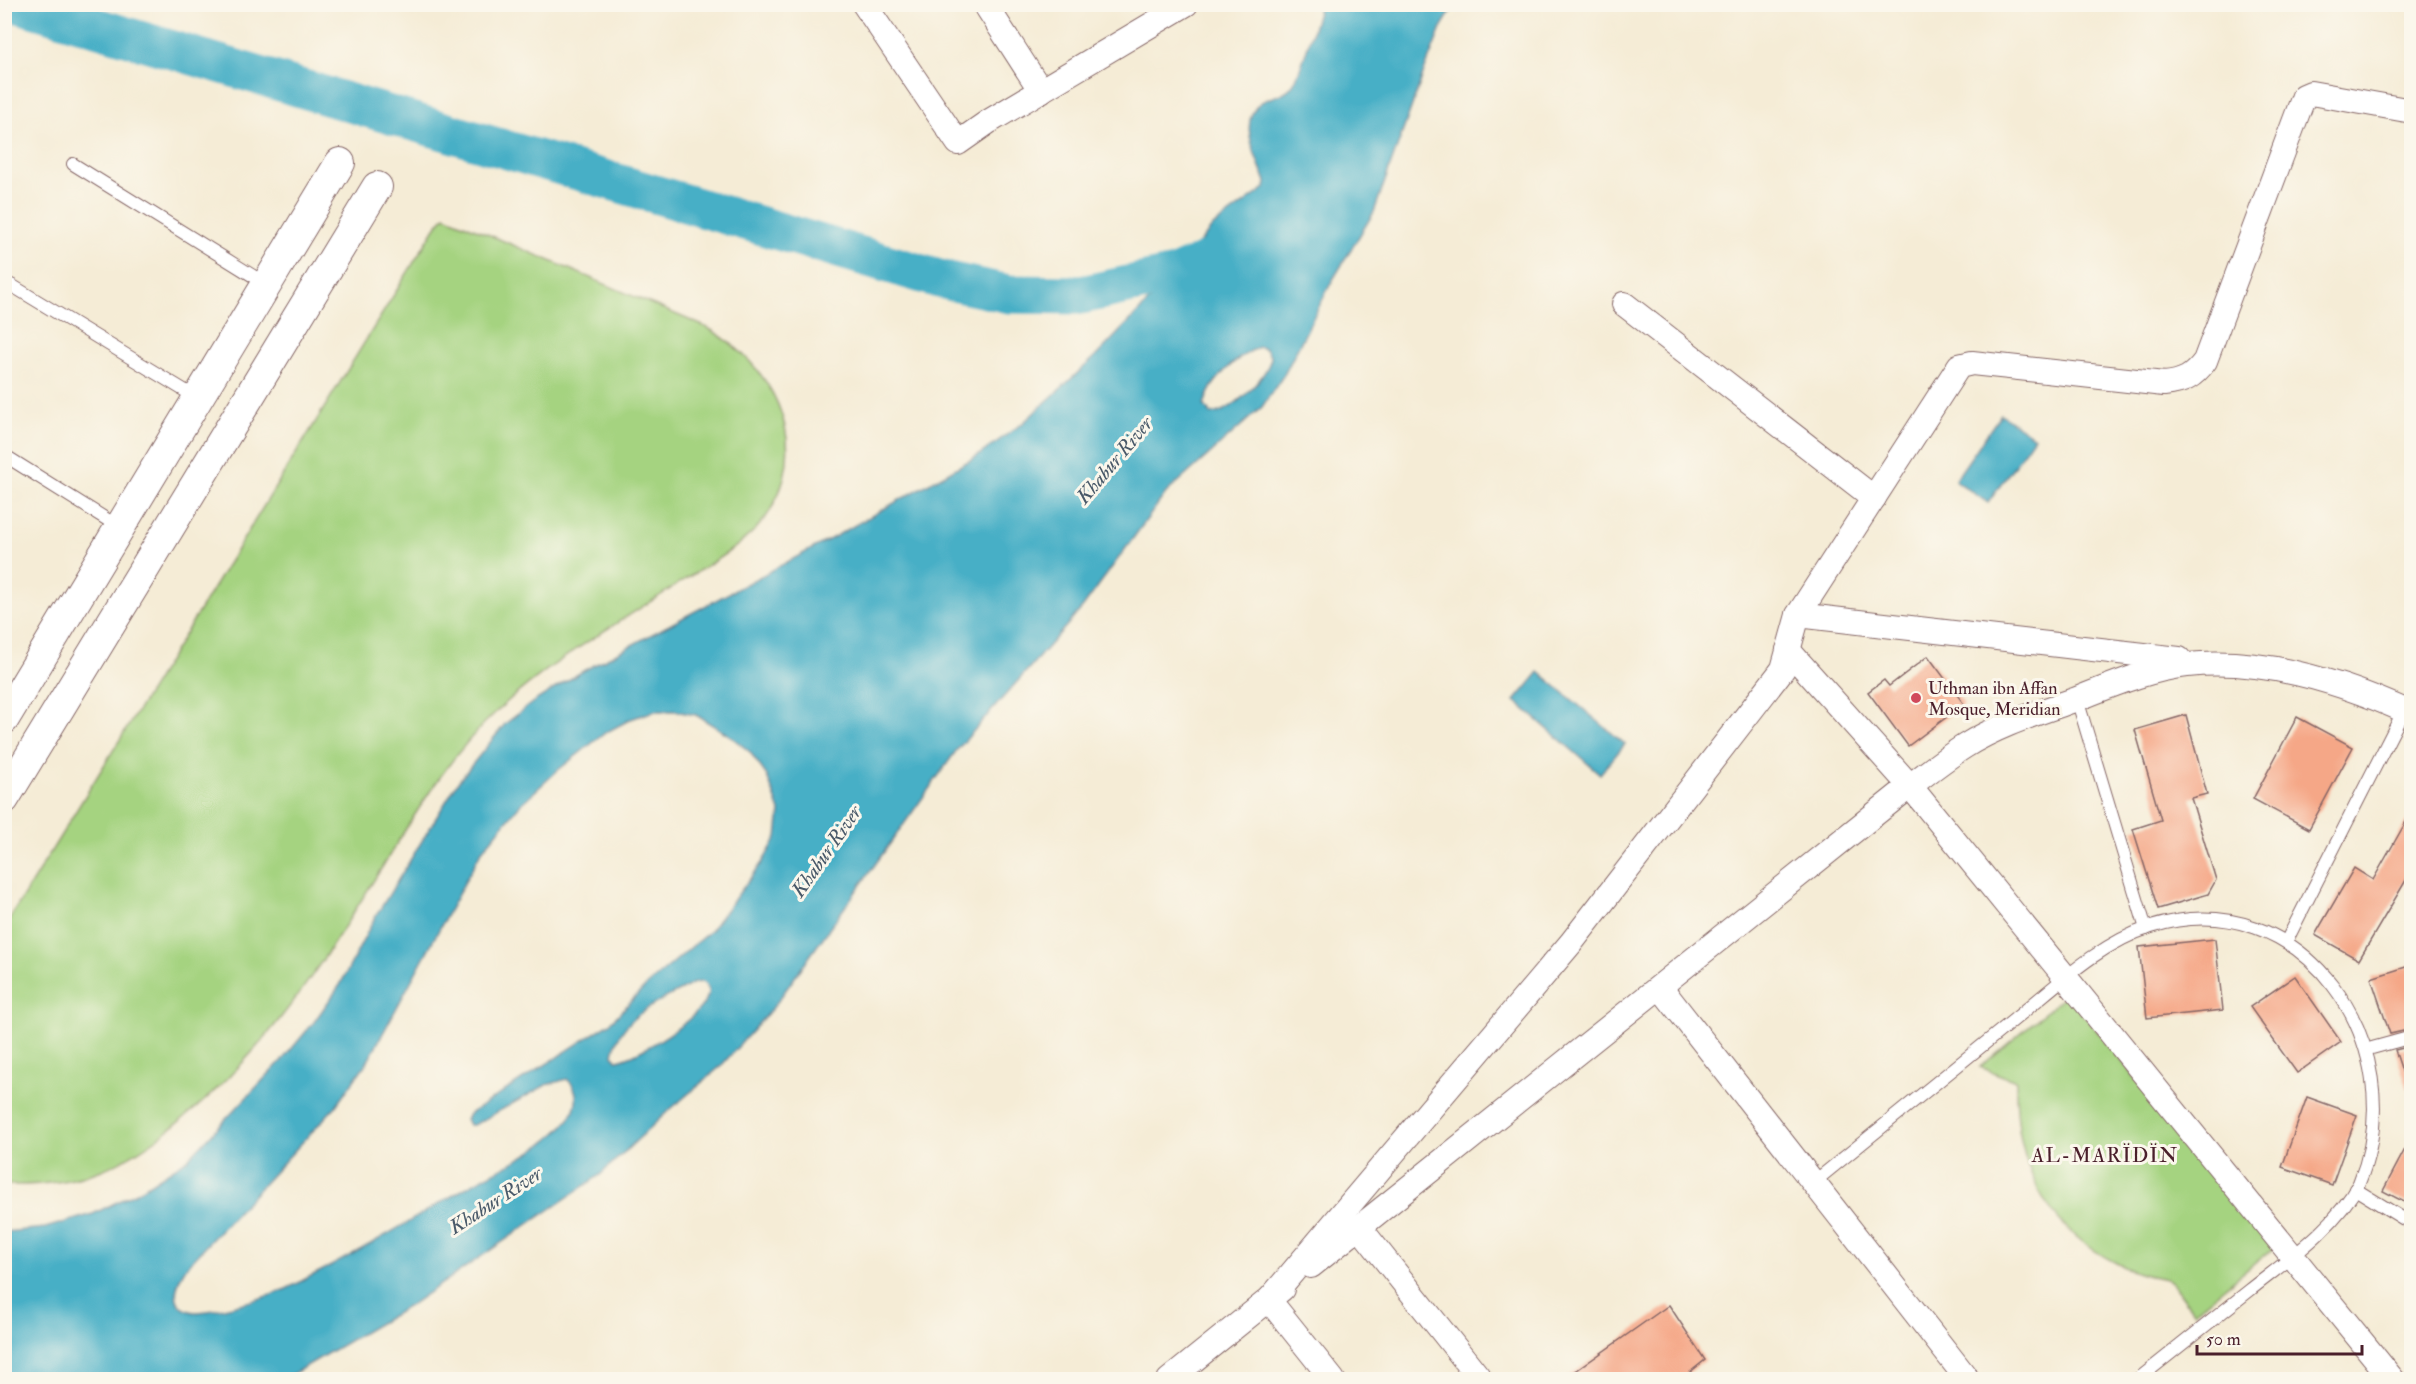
<svg xmlns="http://www.w3.org/2000/svg" width="2416" height="1384" font-family="'IM FELL Double Pica',serif">
<style>
.green{fill:#a5d380;stroke:#787956;stroke-width:1.5}
.water{fill:#47afc6;stroke:#486778;stroke-width:1.5;fill-rule:evenodd}
.lines{fill:none;stroke-linecap:round;stroke-linejoin:round}
.river{stroke:#47afc6;stroke-width:39}
.building{fill:#f5a787}
.service-casing{stroke:#866767;stroke-width:14}
.minor-casing{stroke:#866767;stroke-width:26}
.tertiary-casing{stroke:#866767;stroke-width:32}
.service{stroke:#fff;stroke-width:12}
.minor{stroke:#fff;stroke-width:24}
.tertiary{stroke:#fff;stroke-width:30}
.poi-dot{fill:#d1495b;stroke:#fbf7ec;stroke-width:2}
.labels{text-anchor:middle;stroke-width:6;stroke-linejoin:round;paint-order:stroke}
.poi-label{font-size:18px;fill:#4a1f2b;stroke:#fbf7ec;text-anchor:start}
.water-label{font-size:20px;font-style:italic;fill:#495969;stroke:#fbf7ec}
.neighbourhood-label{font-size:20px;letter-spacing:1.5px;fill:#4a1f2b;stroke:#fbf7ec}
</style>
<rect width="100%" height="100%" fill="#fbf7ec"/>
<filter id="ink" filterUnits="userSpaceOnUse"><feTurbulence type="fractalNoise" baseFrequency=".0167" numOctaves="2"/><feDisplacementMap in="SourceGraphic" scale="12" xChannelSelector="R" yChannelSelector="G"/><feConvolveMatrix kernelMatrix="1 2 1 2 8 2 1 2 1" color-interpolation-filters="sRGB"/></filter>
<filter id="wash" filterUnits="userSpaceOnUse"><feTurbulence type="fractalNoise" baseFrequency=".008" numOctaves="4" result="noise"/><feDisplacementMap in="SourceGraphic" scale="24" xChannelSelector="R" yChannelSelector="G"/><feGaussianBlur stdDeviation="1.35" result="paint"/><feColorMatrix in="noise" values="0 0 0 0 0 0 0 0 0 0 0 0 0 0 0 0 0 1.4 0 .05"/><feComposite in="paint" operator="in"/></filter>
<g filter="url(#wash)">
<rect width="100%" height="100%" fill="#f5ecd6"/>
<g class="green">
<path d="M445 216 708 328C771 365 810 436 773 506 753 543 709 563 675 586 615 625 551 661 498 710 449 755 416 813 381 869 324 960 269 1049 184 1118 125 1166 82 1187 5 1185V926L435 228Z"/>
<path d="M2067 994 2274 1248 2194 1312C2188 1305 2176 1285 2168 1280 2162 1277 2152 1277 2146 1275 2137 1273 2128 1269 2120 1265 2042 1227 2015 1163 2016 1081L1980 1067Z"/>
</g>
<g class="water">
<path d="M1320 5H1455L1442 26 1425 69 1374 212 1332 281 1285 373 1262 407 1166 493 1083 607 956 751 775 1005 721 1066 666 1113 600 1175 412 1304 284 1379H5V1232L45 1228 93 1214 139 1191 188 1159 283 1059 314 1022 340 985 374 919 458 782 505 724 533 702 583 671 834 537 979 455 1024 422 1096 356 1174 275 1213 226 1265 188 1266 182C1258 160 1237 124 1259 104 1268 96 1282 97 1291 87 1301 76 1315 21 1320 5ZM1259 347 1266 349 1271 358C1266 378 1232 413 1211 414L1204 405C1211 379 1235 358 1259 347ZM654 711H675L696 715 729 735 750 752 767 776 780 811 777 837 762 863 711 930 645 987 610 1023 469 1114 466 1119 469 1125H474L546 1085 567 1079C582 1092 577 1111 564 1125 537 1154 501 1167 469 1186 419 1215 370 1246 319 1272 304 1279 289 1289 274 1294 259 1299 203 1316 190 1311 167 1304 178 1279 187 1266L335 1107 369 1059 481 852 519 806 557 771 605 733 631 719ZM702 982C734 1001 634 1060 616 1060L613 1055C619 1015 662 1001 694 983Z"/>
<polygon points="2001,414 2034,437 1988,503 1955,480"/>
<polygon points="1539,672 1625,744 1600,774 1515,701"/>
</g>
<g class="lines">
<polyline class="river" points="19,4 939,279 1009,294 1081,295 1174,275 1222,254"/>
</g>
<g id="blocks">
<g class="building">
<polygon points="1928,656 1964,704 1908,746 1868,692 1884,680 1889,686"/>
<polygon points="2186,715 2207,794 2191,798 2216,880 2208,894 2158,909 2133,829 2161,820 2135,730"/>
<polygon points="2297,717 2353,747 2309,829 2253,799"/>
<polygon points="2412,811 2412,870 2359,960 2315,935 2354,868 2373,880"/>
<polygon points="2215,939 2223,1010 2147,1018 2139,947"/>
<polygon points="2412,965 2412,1029 2390,1034 2371,978"/>
<polygon points="2295,976 2341,1042 2297,1073 2250,1007"/>
<polygon points="2412,1046 2412,1088 2408,1089 2395,1050"/>
<polygon points="2307,1097 2357,1115 2332,1185 2282,1167"/>
<polygon points="2412,1136 2412,1206 2383,1191"/>
<polygon points="1669,1305 1705,1360 1680,1380 1563,1380"/>
</g>
</g>
</g>
<g filter="url(#ink)">
<use href="#blocks" fill-opacity="0" stroke="#866767" stroke-width="1.5"/>
<g class="lines">
<defs>
<g id="service">
<polyline points="73,164 266,284"/>
<polyline points="11,285 197,398"/>
<polyline points="4,455 119,527"/>
<polyline points="2077,699 2146,929"/>
<polyline points="2286,942 2404,710"/>
<polyline points="2372,1048 2412,1037"/>
<path d="M1814 1182C1879 1129 1945 1076 2010 1023 2054 988 2097 944 2151 927 2301 879 2416 1045 2359 1183 2335 1228 2289 1259 2250 1290 2212 1320 2175 1350 2137 1380"/>
<polyline points="2355,1189 2412,1224"/>
</g>
<g id="minor">
<polyline points="864,4 958,143 988,122 1186,4"/>
<polyline points="985,4 1041,91"/>
<polyline points="1624,304 1874,498"/>
<polyline points="1798,615 2179,659"/>
<polyline points="1788,650 1910,786 2393,1380"/>
<polyline points="1661,988 1968,1380"/>
<polyline points="1360,1228 1481,1380"/>
<path d="M1311 1266 1910 786C1928 772 1946 758 1965 746 1998 725 2038 713 2074 700 2110 686 2149 669 2187 665 2265 657 2343 682 2412 714"/>
<polyline points="1169,1380 1282,1289"/>
<path d="M1333 1380 1269 1300 1571 943 1783 669 1798 615 1959 366 1972 363 2164 384C2184 382 2193 377 2205 361L2304 96 2311 93 2412 111"/>
</g>
<g id="tertiary">
<polyline points="4,719 340,163"/>
<polyline points="4,799 377,187"/>
</g>
</defs>
<use href="#service" class="service-casing"/>
<use href="#minor" class="minor-casing"/>
<use href="#tertiary" class="tertiary-casing"/>
<use href="#service" class="service"/>
<use href="#minor" class="minor"/>
<use href="#tertiary" class="tertiary"/>
</g>
</g>
<circle class="poi-dot" cx="1916" cy="698" r="6"/>
<g class="labels">
<g class="poi-label">
<text x="1928" y="694">Uthman ibn Affan<tspan x="1928" dy="21">Mosque, Meridian</tspan></text>
</g>
<g class="water-label">
<text transform="translate(1114 460) rotate(-50)" y="7">Khabur River</text>
<text transform="translate(826 851) rotate(-55)" y="7">Khabur River</text>
<text transform="translate(495 1200) rotate(-33)" y="7">Khabur River</text>
</g>
<g class="neighbourhood-label">
<text x="2105" y="1162">AL-MARÏDÏN</text>
</g>
</g>
<rect width="2416" height="1384" fill="none" stroke="#fbf7ec" stroke-width="24"/>
<path d="M2197 1345v9h165v-9" fill="none" stroke="#4a1f2b" stroke-width="3"/>
<text x="2206" y="1345" font-size="18" fill="#4a1f2b" stroke="#fbf7ec" stroke-width="4.5" paint-order="stroke">50 m</text>
</svg>
